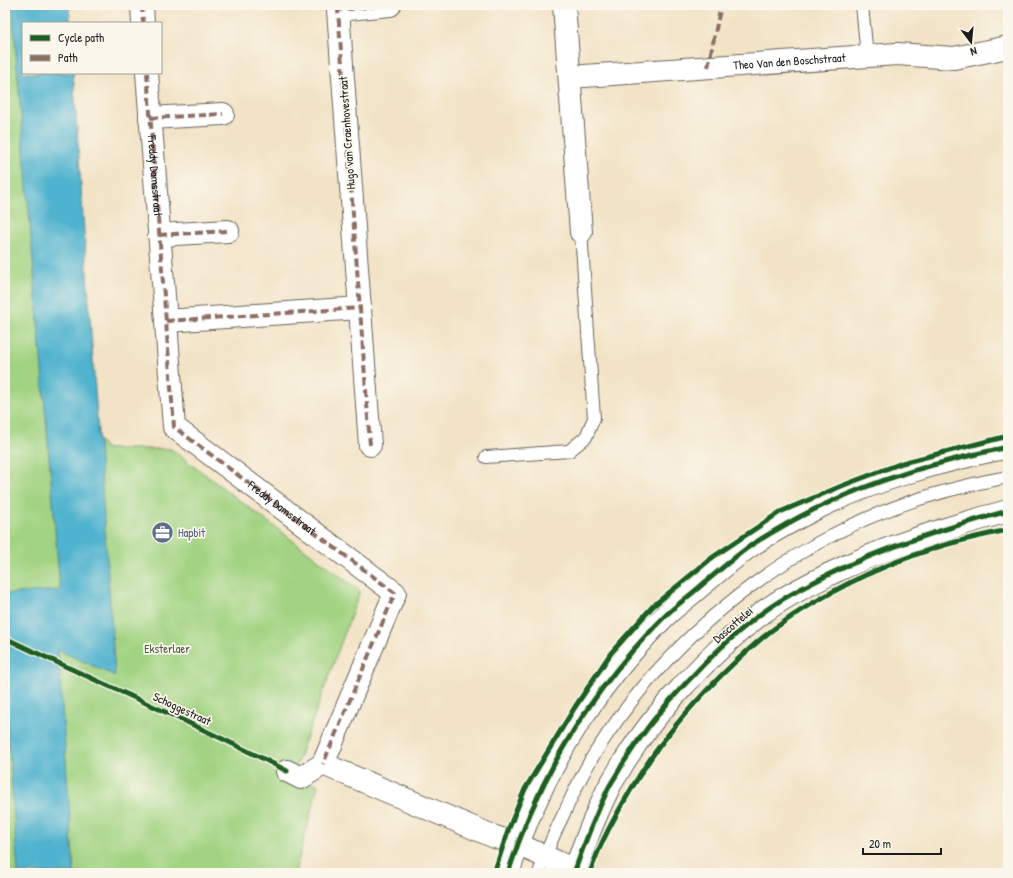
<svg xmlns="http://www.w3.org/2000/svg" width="1013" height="878" font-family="'Patrick Hand',sans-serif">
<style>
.green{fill:#a2d382;stroke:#5f784f}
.water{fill:#4fb2ce;stroke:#366775}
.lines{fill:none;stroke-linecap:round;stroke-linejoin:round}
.lane-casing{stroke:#676258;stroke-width:14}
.street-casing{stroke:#676258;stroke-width:24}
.secondary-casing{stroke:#676258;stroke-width:24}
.lane{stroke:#fff;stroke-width:12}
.street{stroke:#fff;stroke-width:22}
.secondary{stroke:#fff;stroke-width:22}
.quiet{stroke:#8d6e63;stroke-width:4;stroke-dasharray:8 4;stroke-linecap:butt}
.cycleway-casing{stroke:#fbf7ec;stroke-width:8}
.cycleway{stroke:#1b5e20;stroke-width:5}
.labels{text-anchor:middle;stroke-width:3.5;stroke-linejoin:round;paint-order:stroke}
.street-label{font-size:12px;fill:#1c1c1c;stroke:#fbf7ec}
.service-label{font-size:12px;fill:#4e5e75;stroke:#fbf7ec;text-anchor:start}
.park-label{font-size:12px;fill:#4b5c40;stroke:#fbf7ec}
</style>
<rect width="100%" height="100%" fill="#fbf7ec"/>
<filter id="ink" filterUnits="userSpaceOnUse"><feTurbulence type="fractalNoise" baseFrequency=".025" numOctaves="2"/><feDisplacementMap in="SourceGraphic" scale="8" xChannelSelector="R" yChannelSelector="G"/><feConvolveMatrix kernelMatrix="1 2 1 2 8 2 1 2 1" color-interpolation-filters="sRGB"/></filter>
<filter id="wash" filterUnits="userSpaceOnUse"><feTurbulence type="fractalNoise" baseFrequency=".012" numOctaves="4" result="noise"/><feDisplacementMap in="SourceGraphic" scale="16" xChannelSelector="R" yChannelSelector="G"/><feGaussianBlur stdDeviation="0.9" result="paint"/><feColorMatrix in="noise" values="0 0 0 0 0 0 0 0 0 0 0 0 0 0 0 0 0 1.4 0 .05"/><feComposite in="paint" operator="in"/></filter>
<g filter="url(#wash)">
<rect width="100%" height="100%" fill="#f2e3c6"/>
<polygon class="green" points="5,5 69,5 70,23 23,23 23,73 73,73 98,439 107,449 171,449 360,591 293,774 318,785 295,873 5,873"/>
<polygon class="water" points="12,5 69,5 70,23 23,23 23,73 73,73 115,676 58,650 74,873 18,873 5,695 5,594 60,590"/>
</g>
<g filter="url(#ink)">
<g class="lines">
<defs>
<g id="lane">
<polyline points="862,5 867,56"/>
<polyline points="486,457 569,451 586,437 594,418 581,232"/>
<path d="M539 873C547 850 556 829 567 807 576 787 586 766 599 747 653 663 729 593 816 544 875 510 942 489 1008 477"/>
</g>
<g id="street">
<polyline points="142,5 143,23"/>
<polyline points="564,5 581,232"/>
<path id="s1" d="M147 73 174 427 395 593 323 764"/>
<path id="s2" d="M570 77 897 54 954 58 1008 47"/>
<polyline points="150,118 223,114"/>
<polyline points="159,235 228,231"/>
<polyline points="166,321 360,308"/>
<polyline points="370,445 338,10 390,5"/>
<polyline points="323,764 495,837 517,844 575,870"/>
<polyline points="287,771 301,778 323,764"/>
</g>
<g id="secondary">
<path d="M508 873C539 775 591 690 664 617 676 605 691 595 704 583 720 570 735 556 753 544 772 532 793 520 813 510 875 479 941 461 1008 447"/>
<path d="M574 873C584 844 595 816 608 789 612 781 618 773 622 765 640 736 661 709 685 684 707 660 732 636 758 616 781 598 808 585 834 572 890 545 948 527 1008 511"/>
</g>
</defs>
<use href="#lane" class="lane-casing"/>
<use href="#street" class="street-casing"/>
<use href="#secondary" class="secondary-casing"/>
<use href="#lane" class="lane"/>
<use href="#street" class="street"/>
<use href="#secondary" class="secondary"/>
<g class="quiet">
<polyline points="142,5 143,23"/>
<polyline points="708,67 721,5"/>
<polyline points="147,73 174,427 395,593 323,764"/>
<polyline points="150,118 223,114"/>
<polyline points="159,235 228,231"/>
<polyline points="166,321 360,308"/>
<polyline points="370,445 338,10 390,5"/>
</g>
<defs>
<g id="cycleway">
<path d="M5 638C99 683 195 723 287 771"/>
<polyline points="494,873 509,828 525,789 575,707 611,653 653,606 713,557 780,512 844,485 902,463 1008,436"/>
<path d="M508 873C539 775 591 690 664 617 676 605 691 595 704 583 720 570 735 556 753 544 772 532 793 520 813 510 875 479 941 461 1008 447"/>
<path d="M574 873C584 844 595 816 608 789 612 781 618 773 622 765 640 736 661 709 685 684 707 660 732 636 758 616 781 598 808 585 834 572 890 545 948 527 1008 511"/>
<path d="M590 873C600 842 616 815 633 786 660 740 695 700 734 663 747 651 761 638 775 628 824 593 881 565 938 547 961 540 984 535 1008 530"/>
</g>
</defs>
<use href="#cycleway" class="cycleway-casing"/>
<use href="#cycleway" class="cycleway"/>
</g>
</g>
<defs>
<symbol id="office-disc" viewBox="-11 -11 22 22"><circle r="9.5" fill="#5c6f8a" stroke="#fbf7ec"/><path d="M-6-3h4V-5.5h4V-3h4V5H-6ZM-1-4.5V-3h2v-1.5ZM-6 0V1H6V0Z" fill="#fff"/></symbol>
</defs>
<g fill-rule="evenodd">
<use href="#office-disc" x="150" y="520" width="25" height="25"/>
</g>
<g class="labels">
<g class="street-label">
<text dy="4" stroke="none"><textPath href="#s2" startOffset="220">Theo Van den Boschstraat</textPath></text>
<text transform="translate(347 133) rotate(-94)" y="4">Hugo van Craenhovestraat</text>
<text dy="4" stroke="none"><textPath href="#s1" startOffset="103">Freddy Damsstraat</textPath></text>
<text dy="4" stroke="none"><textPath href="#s1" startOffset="490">Freddy Damsstraat</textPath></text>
<text transform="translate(733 625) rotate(-41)" y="4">Dascottelei</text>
<text transform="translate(182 709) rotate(25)" y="4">Schoggestraat</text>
</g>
<g class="service-label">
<text x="178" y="537">Hapbit</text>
</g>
<g class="park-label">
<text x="167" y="653">Eksterlaer</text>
</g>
</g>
<rect width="1013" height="878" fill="none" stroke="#fbf7ec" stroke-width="20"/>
<rect x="22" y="22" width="140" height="52" fill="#fbf7ec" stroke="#a29f99"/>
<rect x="30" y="35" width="20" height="6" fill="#1b5e20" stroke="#a29f99"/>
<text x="58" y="42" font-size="12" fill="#1c1c1c">Cycle path</text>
<rect x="30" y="55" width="20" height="6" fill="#8d6e63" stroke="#a29f99"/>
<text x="58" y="62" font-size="12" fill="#1c1c1c">Path</text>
<g transform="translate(971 42) rotate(164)" stroke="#fbf7ec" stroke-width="3" paint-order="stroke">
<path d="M0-3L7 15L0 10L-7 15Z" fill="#1c1c1c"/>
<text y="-6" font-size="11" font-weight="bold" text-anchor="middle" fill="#1c1c1c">N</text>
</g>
<path d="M863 848v6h78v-6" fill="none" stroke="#1c1c1c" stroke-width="2"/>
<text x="869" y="848" font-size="12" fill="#1c1c1c" stroke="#fbf7ec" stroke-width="3" paint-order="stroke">20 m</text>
</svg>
